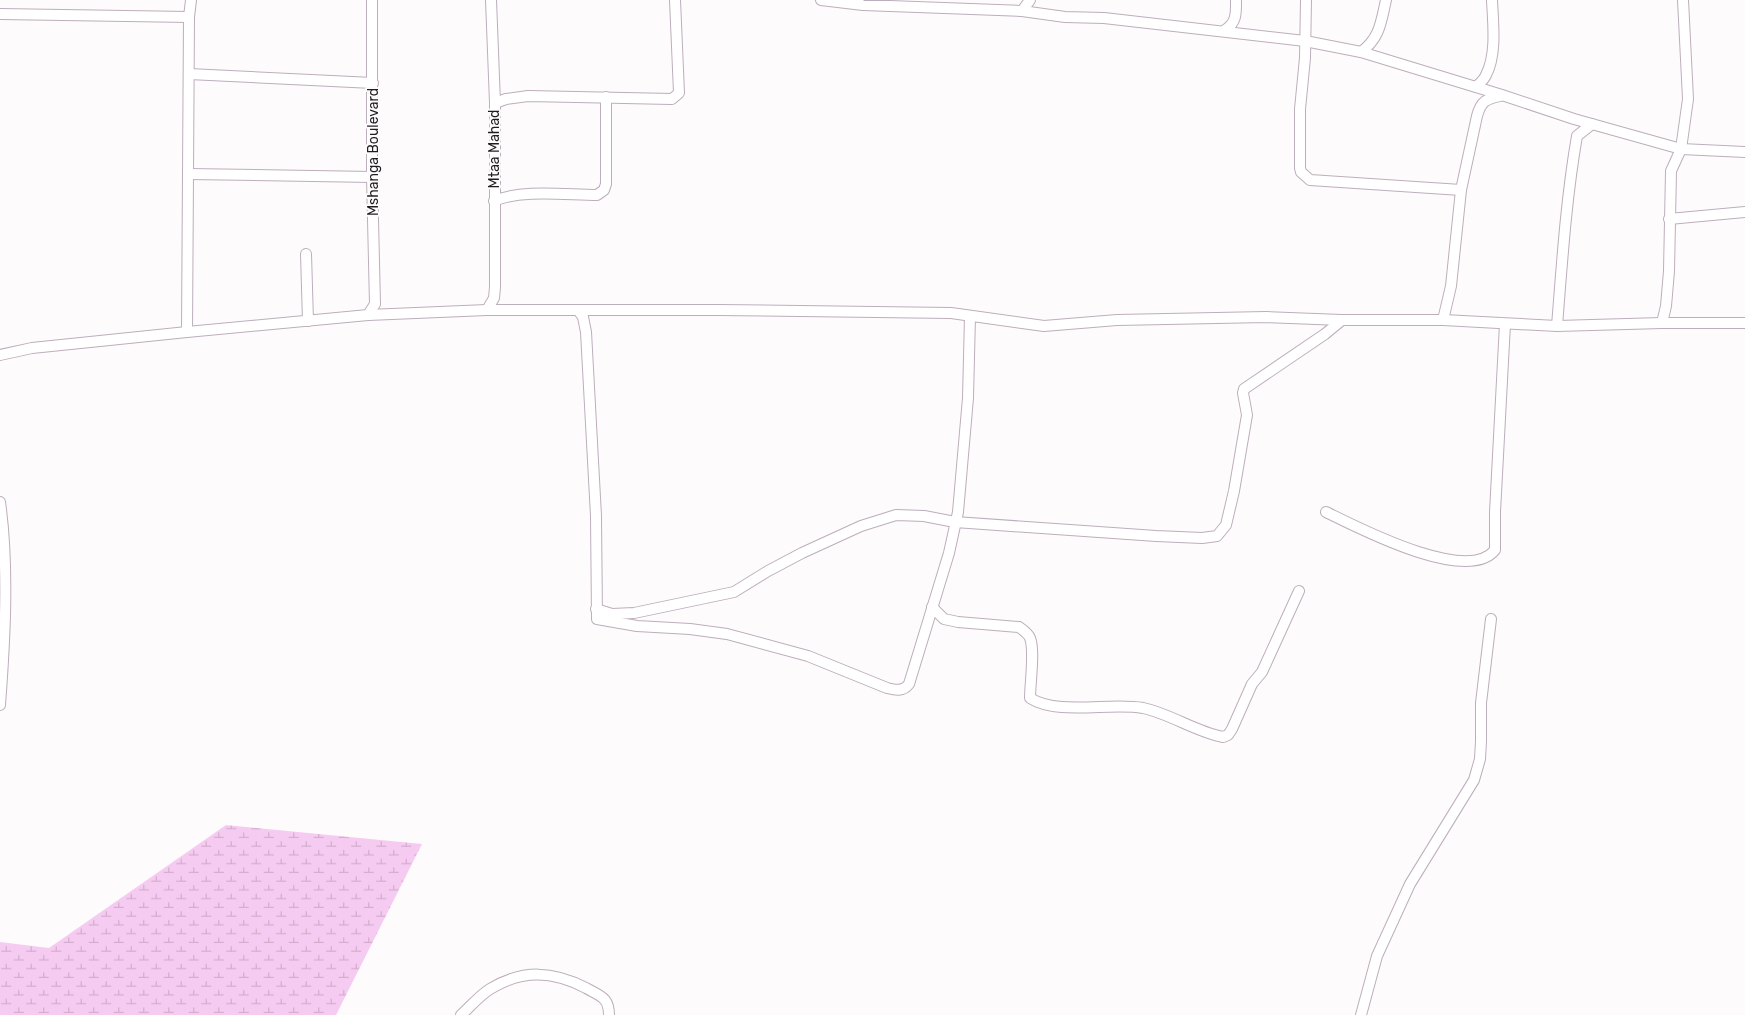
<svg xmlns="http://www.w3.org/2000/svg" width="1745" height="1015" font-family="Rubik,sans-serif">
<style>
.wetland{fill:url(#wetland-marsh)}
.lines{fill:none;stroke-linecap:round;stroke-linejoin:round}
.minor-casing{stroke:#bdaebb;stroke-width:12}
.minor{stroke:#fff;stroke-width:10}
.labels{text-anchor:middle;stroke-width:4;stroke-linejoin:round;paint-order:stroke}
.street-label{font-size:14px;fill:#211c20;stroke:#fefbfd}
</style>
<defs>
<pattern id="wetland-marsh" width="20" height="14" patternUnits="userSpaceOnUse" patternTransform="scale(1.25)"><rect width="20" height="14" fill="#f6cbf1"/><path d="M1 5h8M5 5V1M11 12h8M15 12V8" fill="none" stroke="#d3aece"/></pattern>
</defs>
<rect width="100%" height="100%" fill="#fefbfd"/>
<polygon class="wetland" points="226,825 422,844 336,1015 0,1015 0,942 49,948"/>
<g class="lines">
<defs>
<g id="minor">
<polyline points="821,0 863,5 1022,11 1065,17 1104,18 1305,41 1361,52 1502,95 1574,119 1681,149 1745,152"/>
<polyline points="1306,0 1305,58 1300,109 1300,168 1301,172 1310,180 1461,190"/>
<polyline points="1022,11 1030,0"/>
<polyline points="0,14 189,17"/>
<path d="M1225 30C1237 22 1236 13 1236 0"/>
<path d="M1361 52C1380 38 1381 22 1386 0"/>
<polyline points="189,74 373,83"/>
<path d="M1476 87C1479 84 1484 80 1486 75 1497 54 1493 23 1492 0"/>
<polyline points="495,103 506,99 528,96 672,99 679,93 675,0"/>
<polyline points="188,174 372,177"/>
<path d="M494 201C522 189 566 195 597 195L604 190 606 184V97"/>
<polyline points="1669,219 1745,212"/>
<polyline points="306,254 308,321"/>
<polyline points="487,310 494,298 495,287 495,103 491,0"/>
<path d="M578 310 583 317 586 332 596 516 597 619 637 626 690 629 727 634 808 656 887 688C895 690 903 692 909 684L949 553 958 512 968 398 970 316"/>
<polyline points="368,315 375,304 372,177 372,0"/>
<path d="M1443 320 1451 286 1461 190 1477 116C1481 101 1486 99 1500 96"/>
<polyline points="1662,323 1666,306 1669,271 1671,171 1681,149 1688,99 1683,0"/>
<path d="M1557 326C1562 263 1566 199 1577 136L1592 124"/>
<polyline points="187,332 189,17 191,0"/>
<polyline points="0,355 32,348 187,332 368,315 487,310 718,310 951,313 1044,326 1117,320 1266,317 1342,320 1443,320 1557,326 1662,323 1745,323"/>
<path d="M0 502C9 566 5 639 0 705"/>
<path d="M1326 512C1357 527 1467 585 1495 550V512L1505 324"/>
<path d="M932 607 944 619 958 622 1019 627C1023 630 1028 633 1030 638 1035 650 1030 684 1030 698 1058 716 1110 702 1143 708 1171 714 1196 732 1223 737L1228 735 1232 729 1252 684 1262 672 1299 591"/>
<polyline points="596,609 612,614 634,613 734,592 768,571 802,553 861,526 896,515 924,516 955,522 1156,536 1202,538 1217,536 1226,525 1234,491 1247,415 1243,393 1244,389 1325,334 1342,320"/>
<path d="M461 1015C470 1007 479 996 490 989 523 969 553 971 586 988 600 996 609 997 609 1015"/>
<polyline points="1361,1015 1377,956 1410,884 1474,780 1480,759 1481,741 1481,703 1491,619"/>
</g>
</defs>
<use href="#minor" class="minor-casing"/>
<use href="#minor" class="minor"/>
</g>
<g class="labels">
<g class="street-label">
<text transform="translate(494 149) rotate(-90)" y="5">Mtaa Mahad</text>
<text transform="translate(373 152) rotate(-90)" y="5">Mshanga Boulevard</text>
</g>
</g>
</svg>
